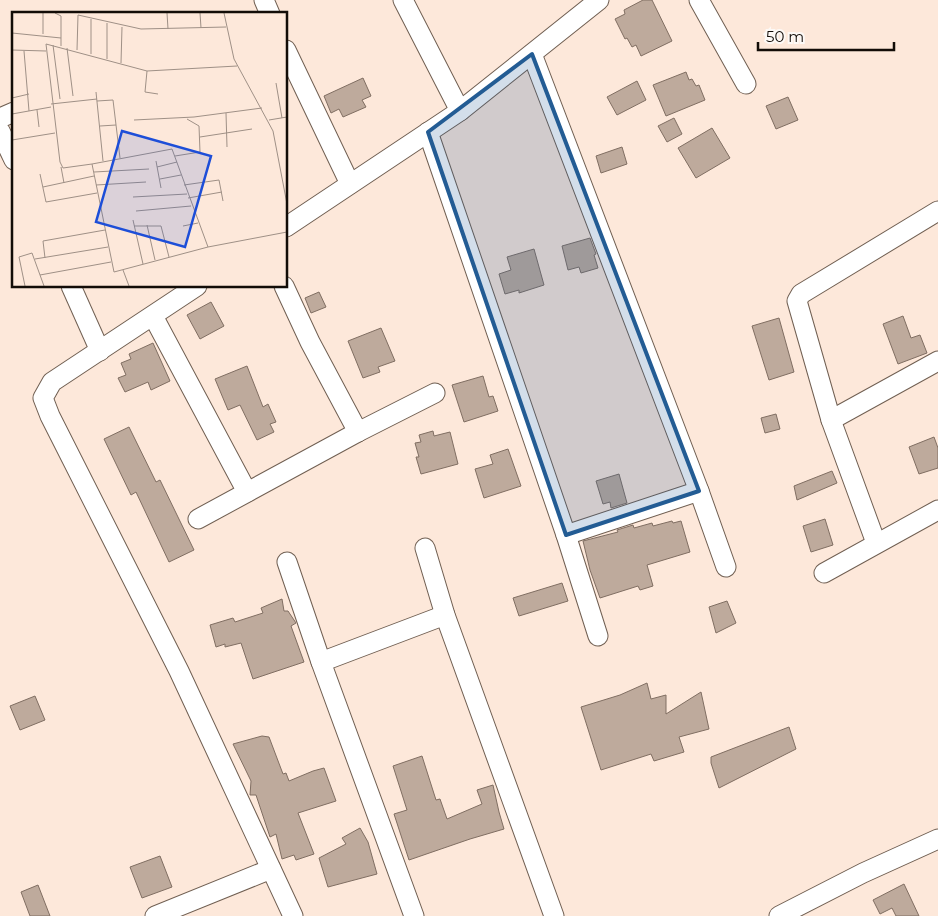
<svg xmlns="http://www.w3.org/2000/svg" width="938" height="916" font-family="Montserrat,sans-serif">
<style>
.building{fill:#beaa9c;stroke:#806e62}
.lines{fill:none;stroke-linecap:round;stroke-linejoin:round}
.street-casing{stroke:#705f52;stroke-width:21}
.street{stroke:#fff;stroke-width:19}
.marked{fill:#235c94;fill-opacity:0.2;stroke:#235c94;stroke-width:4;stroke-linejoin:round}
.inset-road{fill:none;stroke:#9f9086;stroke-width:1}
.view{fill:#1d4ed8;fill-opacity:0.15;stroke:#1d4ed8;stroke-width:2.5}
.inset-edge{fill:none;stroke:#120c07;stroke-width:2.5}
</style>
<rect width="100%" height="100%" fill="#fde8da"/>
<g class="building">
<polygon points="643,0 652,0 672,41 641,56 636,45 632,47 627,38 625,39 615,19 625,14 624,10"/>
<polygon points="686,72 689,80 692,79 696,86 699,85 705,100 666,116 653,85"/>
<polygon points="363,78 371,96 362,100 366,107 343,117 339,109 331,113 324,96"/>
<polygon points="637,81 646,100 617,115 607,97"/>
<polygon points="788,97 798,120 776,129 766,106"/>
<polygon points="674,118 682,134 667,142 658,126"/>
<polygon points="712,128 730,158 696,178 678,148"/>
<polygon points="622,147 627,164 601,173 596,156"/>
<polygon points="590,238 596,254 594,255 598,268 581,273 579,267 568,270 562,246"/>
<polygon points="534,249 544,285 519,293 519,290 505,294 499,274 511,270 507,257"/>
<polygon points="319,292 326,307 311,313 305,298"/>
<polygon points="211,302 224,326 200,339 187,315"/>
<polygon points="903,316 911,338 920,335 927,353 898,364 883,324"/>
<polygon points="779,318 794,372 769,380 752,326"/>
<polygon points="381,328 395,361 378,367 380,372 363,378 348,341"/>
<polygon points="153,343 170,381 151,390 148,382 125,392 118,378 126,375 121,363 131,359 129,354"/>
<polygon points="247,366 263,407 268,404 276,422 270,424 274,432 257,440 240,405 228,410 215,379"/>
<polygon points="483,376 489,397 493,396 498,411 464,422 452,385"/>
<polygon points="776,414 780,429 765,433 761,418"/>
<polygon points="129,427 156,482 160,480 194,550 169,562 136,492 131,495 104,439"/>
<polygon points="433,431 434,436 450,432 458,464 421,474 416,457 419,457 415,443 421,442 419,435"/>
<polygon points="934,437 938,448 938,468 919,474 909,447"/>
<polygon points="508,449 521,486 484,498 475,469 493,464 490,455"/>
<polygon points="832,471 837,483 797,500 794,486"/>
<polygon points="619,474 627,503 611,508 610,502 603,504 596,481"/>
<polygon points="825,519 833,545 811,552 803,526"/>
<polygon points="672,521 673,523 681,521 690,552 647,565 653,586 640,590 638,586 600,598 590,570 583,541 618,532 617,530 633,525 634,528 652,523 653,526"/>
<polygon points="562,583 568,601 519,616 513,598"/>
<polygon points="282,599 284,611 288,611 296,623 291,626 304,662 253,679 241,643 225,647 225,644 216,647 210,625 233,618 235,622 263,613 261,608"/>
<polygon points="727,601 736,623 716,633 709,607"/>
<polygon points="647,683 651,699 666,695 666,714 701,692 709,729 679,737 684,752 654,761 651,754 601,770 581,707 620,695"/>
<polygon points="35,696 45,720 20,730 10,706"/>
<polygon points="789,727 796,749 719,788 711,763 711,757"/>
<polygon points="262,736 269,737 283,774 286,773 289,781 313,771 324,768 336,801 298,813 314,854 296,860 294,855 282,859 276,834 270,837 256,795 250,795 251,781 233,744"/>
<polygon points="422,756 436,800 440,799 447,819 482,804 477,790 493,785 499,812 504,829 470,839 409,860 394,814 407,810 393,766"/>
<polygon points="360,828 368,842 377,874 328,887 319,858 346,844 342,838"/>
<polygon points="160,856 172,887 142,898 130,867"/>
<polygon points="904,884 919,916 896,916 892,908 880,914 873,900"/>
<polygon points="38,885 50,916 30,916 21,892"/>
</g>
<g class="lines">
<defs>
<g id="street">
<polyline points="264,0 270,14"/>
<polyline points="403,0 460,111"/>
<polyline points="699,0 746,84"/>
<polyline points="286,50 350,184"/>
<polyline points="532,54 699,491 726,567"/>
<polyline points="0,118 14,112"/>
<polyline points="0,131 14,160"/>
<polyline points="428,132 566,535 598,636"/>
<polyline points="286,227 460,111 599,0"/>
<polyline points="71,286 100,351"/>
<polyline points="197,286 52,382 43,398 50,416 179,671 293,916"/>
<polyline points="284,286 310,342 358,432"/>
<polyline points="153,316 247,492"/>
<polyline points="831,420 938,361"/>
<polyline points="198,519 358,432 435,393"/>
<polyline points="566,535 699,491"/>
<polyline points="876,543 831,420 797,301 801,294 938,211"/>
<polyline points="425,548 445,615 554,916"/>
<polyline points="287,562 321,662 414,916"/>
<polyline points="824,573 938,510"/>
<polyline points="321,662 445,615"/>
<polyline points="155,916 271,869"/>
<polyline points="779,916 863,873 938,839"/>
</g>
</defs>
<use href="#street" class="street-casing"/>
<use href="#street" class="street"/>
</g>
<path class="marked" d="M532 54 699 491 566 535 428 132Z"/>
<g transform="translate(12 12)">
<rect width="275" height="275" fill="#fde8da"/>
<path class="inset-road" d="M43 1 49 4V26M155 1 156 17M188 1 189 16M212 1 222 47 261 119 275 192M0 21 49 26V34M31 22V1M41 33 48 87M55 36 61 84M0 38 34 39M65 38 66 3 129 17 214 15M12 39 17 99M79 42V7M95 47V11M109 51 110 15M225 54 135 59 34 32 48 150 51 156 80 152 102 260 196 235 275 220M135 59 133 80 146 82M264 71 270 106M84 80 91 149M0 86 17 82M85 89 101 88 108 146M39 92 85 87M25 98 27 115M214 101 215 135M0 102 39 95M122 108 182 105 250 96M257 108 275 105M88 114 104 113M188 125 240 117M0 128 43 121M163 144 188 140 187 114 175 107M144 149 149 176M80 152 160 137 196 235M49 155 52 171M145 155 165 150M82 160 137 157M28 162 34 190 85 181M148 167 169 163M84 173 134 170M172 173 207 168 211 189M31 175 82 164M121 185 175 182M176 186 210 180M124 199 179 194M121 208 131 252M135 213 143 248M122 214H149L157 245M171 214 186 211M33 246 31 229 93 218M23 247 96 235M111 258 117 274M28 263 99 250M13 274 7 245 20 241 32 274"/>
<path class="view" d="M110 119 199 144 173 235 84 210Z"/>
<rect width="275" height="275" class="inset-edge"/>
</g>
<path d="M758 42v8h136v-8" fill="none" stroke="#120c07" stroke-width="2.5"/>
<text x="766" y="42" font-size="15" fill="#120c07" stroke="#fdf9f6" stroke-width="4" paint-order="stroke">50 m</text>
</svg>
